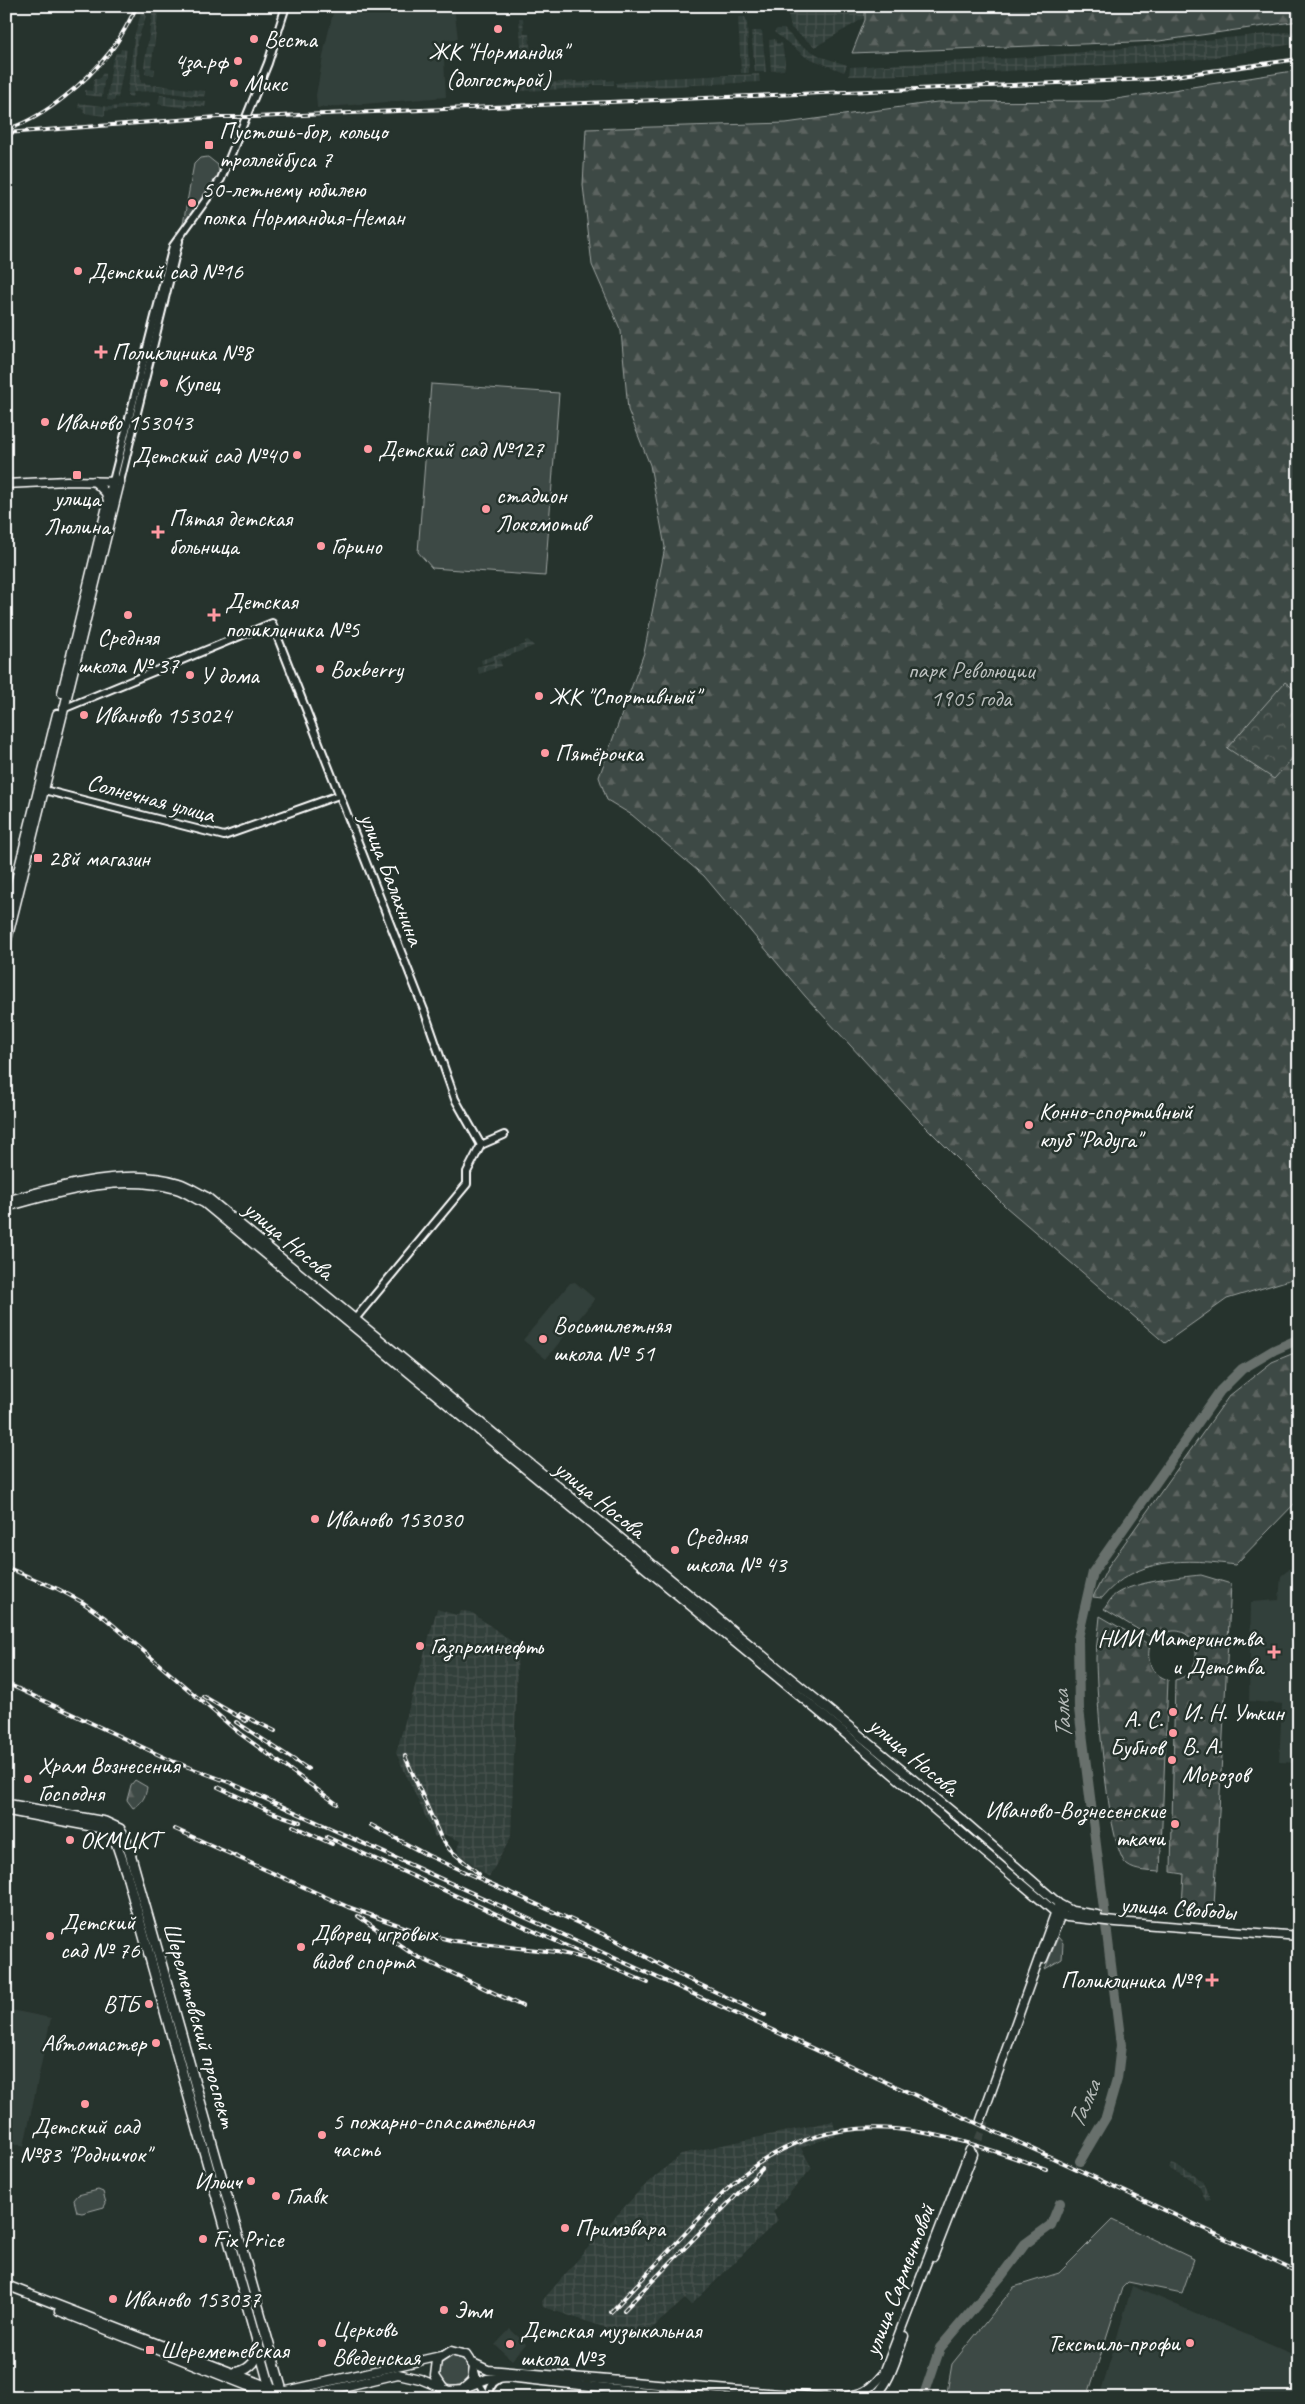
<svg xmlns="http://www.w3.org/2000/svg" width="1305" height="2404" font-family="Caveat,sans-serif">
<style>
.built{fill:#333f3a}
.industrial{fill:url(#industrial-grid)}
.green{fill:#3e4944;stroke:#9ea4a2}
.forest{fill:url(#forest-firs);stroke:#9ea4a2}
.park{fill:url(#park-crowns);stroke:#9ea4a2}
.lines{fill:none;stroke-linecap:round;stroke-linejoin:round}
.river{stroke:#67706c;stroke-width:10}
.secondary-tunnel{stroke:#3c4742;stroke-width:8;stroke-dasharray:8 4;stroke-linecap:butt}
.tertiary-casing{stroke:#fff;stroke-width:10}
.secondary-casing{stroke:#fff;stroke-width:11}
.primary-casing{stroke:#fff;stroke-width:12}
.tertiary{stroke:#26332d;stroke-width:6}
.secondary{stroke:#26332d;stroke-width:8}
.primary{stroke:#26332d;stroke-width:9}
.rail-casing{stroke:#fff;stroke-width:4}
.rail{stroke:#26332d;stroke-width:2;stroke-dasharray:5.5;stroke-linecap:butt}
.poi-dot{fill:#ff9aa2;stroke:#26332d;stroke-width:2}
.labels{text-anchor:middle;stroke-width:5;stroke-linejoin:round;paint-order:stroke}
.poi-label{font-size:24px;fill:#fff;stroke:#26332d;text-anchor:start}
.park-label{font-size:24px;fill:#bbbfbe;stroke:#26332d}
.street-label{font-size:24px;fill:#fff;stroke:#26332d}
.water-label{font-size:25px;font-style:italic;fill:#b3b8b6;stroke:#26332d}
</style>
<defs>
<pattern id="industrial-grid" width="8" height="8" patternUnits="userSpaceOnUse" patternTransform="scale(1.25)"><rect width="8" height="8" fill="#333f3a"/><path d="M0 4h8M4 0v8" fill="none" stroke="#47524e"/></pattern>
<pattern id="forest-firs" width="22" height="20" patternUnits="userSpaceOnUse" patternTransform="scale(1.25)"><rect width="22" height="20" fill="#3e4944"/><path d="M5 1l3.5 6h-7zM16 11l3.5 6h-7z" fill="#5b6460"/></pattern>
<pattern id="park-crowns" width="20" height="18" patternUnits="userSpaceOnUse" patternTransform="scale(1.25)"><rect width="20" height="18" fill="#3e4944"/><path d="M2 6a3 3 0 1 1 6 0M12 15a3 3 0 1 1 6 0" fill="none" stroke="#5b6460"/></pattern>
</defs>
<rect width="100%" height="100%" fill="#26332d"/>
<filter id="ink" filterUnits="userSpaceOnUse"><feTurbulence type="fractalNoise" baseFrequency=".02" numOctaves="2"/><feDisplacementMap in="SourceGraphic" scale="10" xChannelSelector="R" yChannelSelector="G"/><feConvolveMatrix kernelMatrix="1 2 1 2 8 2 1 2 1" color-interpolation-filters="sRGB"/></filter>
<g filter="url(#ink)">
<g class="built">
<polygon points="384,6 454,6 458,39 443,40 446,97 317,108 316,95 325,46 333,13"/>
<polygon points="575,1282 595,1299 546,1359 523,1340 570,1283"/>
<polygon points="1299,1561 1299,1763 1279,1762 1282,1704 1249,1701 1251,1602 1279,1600 1281,1576"/>
<polygon points="6,2009 51,2018 24,2146 6,2142"/>
<polygon points="1132,2286 1299,2357 1299,2398 1099,2398"/>
<polygon points="510,2329 526,2344 512,2360 495,2345"/>
</g>
<g class="industrial">
<polygon points="786,6 863,6 864,18 815,47 791,28"/>
<polygon points="142,9 145,9 146,16 137,42 136,68 140,69 141,83 150,84 151,86 158,85 205,91 204,97 154,91 133,92 132,97 127,96 134,38"/>
<polygon points="153,9 159,10 151,68 155,69 154,76 145,74 146,68 144,67"/>
<polygon points="738,17 745,17 747,21 749,73 741,73"/>
<polygon points="519,18 523,18 524,34 529,34 531,55 526,57 522,58"/>
<polygon points="777,29 784,29 800,45 822,57 847,65 844,72 806,57 774,32"/>
<polygon points="751,31 762,31 766,72 755,72"/>
<polygon points="1299,31 1299,43 1204,59 957,74 849,76 850,67 1032,57"/>
<polygon points="775,39 776,43 782,43 785,63 784,70 771,71 769,40"/>
<polygon points="121,49 127,50 118,98 115,97 114,101 107,100 112,63 116,53 120,53"/>
<polygon points="103,73 105,74 102,97 85,95 85,90 92,91 94,79 99,79"/>
<polygon points="759,74 760,82 626,88 616,87 616,83 659,78"/>
<polygon points="607,79 607,81 614,80 614,85 591,85 590,88 521,91 520,81 530,81 530,84 577,81 577,83"/>
<polygon points="160,95 206,102 205,107 188,105 187,108 158,104"/>
<polygon points="79,103 110,107 150,103 150,107 105,111 105,116 83,113 84,109 78,108"/>
<polygon points="528,640 534,646 495,661 500,660 502,666 479,674 477,667 494,662 493,660 482,664 481,660 526,644 525,641"/>
<polygon points="437,1609 459,1616 461,1611 471,1612 518,1646 511,1837 489,1877 459,1854 457,1849 460,1841 441,1833 435,1837 396,1753"/>
<polygon points="833,2121 836,2135 801,2148 812,2168 773,2212 778,2220 691,2305 685,2299 640,2339 543,2307 542,2301 606,2227 640,2190 681,2154"/>
<polygon points="1171,2164 1191,2172 1202,2181 1211,2200 1206,2201 1199,2186 1191,2179 1169,2169"/>
</g>
<g class="green">
<polygon points="208,157 218,165 219,174 183,224 194,164 200,158"/>
<polygon points="431,384 559,393 545,576 432,568 418,552"/>
<polygon points="1058,1937 1063,1943 1062,1959 1045,1969"/>
<polygon points="98,2190 103,2192 106,2203 104,2207 82,2213 77,2212 74,2200 78,2195"/>
<polygon points="1112,2220 1194,2259 1182,2293 1128,2282 1122,2288 1087,2398 946,2398 952,2364 1014,2287 1059,2273"/>
<circle cx="454" cy="2371" r="15"/>
</g>
<g class="forest">
<polygon points="865,6 1299,6 1299,21 1159,41 852,53 865,20"/>
<polygon points="1299,70 1299,1277 1227,1299 1165,1343 1006,1207 918,1119 805,996 704,876 632,815 607,800 599,777 644,653 665,547 650,465 628,410 621,331 592,265 583,185 586,129 786,123 937,102 1104,101"/>
<path d="M1299 1351V1499L1235 1565C1187 1558 1135 1557 1102 1598L1093 1597 1109 1565 1229 1396 1272 1362Z"/>
<path d="M1201 1575 1231 1584 1214 1906 1209 1915 1184 1911 1182 1905 1184 1874 1171 1872 1175 1680C1213 1672 1196 1609 1154 1639L1104 1609C1108 1604 1111 1597 1116 1594 1133 1582 1180 1577 1201 1575Z"/>
<path d="M1100 1616 1150 1645C1146 1661 1151 1674 1168 1680L1160 1872C1150 1871 1136 1872 1127 1865 1107 1849 1096 1689 1096 1658 1096 1644 1099 1630 1100 1616Z"/>
<path d="M135 1780 147 1787C146 1797 141 1804 133 1808L127 1800 131 1785Z"/>
</g>
<polygon class="park" points="1285,682 1299,693 1299,751 1274,779 1227,748"/>
<g class="lines">
<g class="river">
<polyline points="1080,2161 1106,2117 1117,2079 1121,2045 1079,1709 1078,1638 1093,1572 1220,1391 1242,1369 1274,1350 1299,1339"/>
<polyline points="923,2398 940,2348 1002,2275 1025,2244 1051,2225 1060,2203"/>
</g>
<polyline class="secondary-tunnel" points="974,2151 986,2121"/>
<defs>
<g id="tertiary">
<polyline points="113,481 173,246 221,179 268,63 286,6"/>
<polyline points="120,482 179,241"/>
<polyline points="63,709 272,623 424,1010 455,1099 481,1145"/>
<polyline points="44,790 224,836 339,795"/>
<polyline points="355,1319 467,1184 467,1172 481,1145 504,1135"/>
<polyline points="475,2371 478,2382 488,2398"/>
<polyline points="450,2391 469,2398"/>
<path d="M490 2398C488 2389 491 2383 499 2379"/>
</g>
<g id="secondary">
<polyline points="94,481 106,493 108,501"/>
<polyline points="6,484 67,481 120,482 6,944"/>
<polyline points="62,693 113,481"/>
<polyline points="6,920 57,714"/>
<path d="M6 1201C57 1187 128 1166 179 1183 189 1186 198 1193 207 1197L966 1823 1059 1904 1072 1911 1097 1915"/>
<path d="M6 1207C61 1192 120 1173 176 1189 186 1192 195 1199 204 1203L841 1730 1055 1912 1067 1917 1116 1922 1299 1936"/>
<polyline points="1043,1959 1062,1912"/>
<polyline points="981,2120 1057,1908"/>
<polyline points="933,2257 973,2154"/>
<polyline points="6,2285 282,2392 441,2356"/>
<polyline points="59,2311 278,2398"/>
<polyline points="473,2363 488,2370 827,2398"/>
<polyline points="469,2386 487,2379 507,2377 626,2390 722,2398"/>
<polyline points="296,2398 398,2374 420,2379 449,2391 462,2390 472,2381 474,2367 466,2355 451,2351 437,2360 435,2376 443,2388"/>
<path d="M839 2398C864 2394 868 2392 884 2373L970 2150"/>
<path d="M870 2398C888 2392 898 2353 904 2336"/>
</g>
<g id="primary">
<polyline points="6,1804 105,1822 120,1829 126,1839 284,2398"/>
<polyline points="6,1810 102,1828 114,1836 126,1872 273,2398"/>
<path d="M234 2373C247 2371 256 2363 259 2351"/>
</g>
</defs>
<use href="#tertiary" class="tertiary-casing"/>
<use href="#secondary" class="secondary-casing"/>
<use href="#primary" class="primary-casing"/>
<use href="#tertiary" class="tertiary"/>
<use href="#secondary" class="secondary"/>
<use href="#primary" class="primary"/>
<defs>
<g id="rail">
<path d="M11 128C46 116 86 82 109 53 120 40 129 22 137 6"/>
<polyline points="6,133 218,117 255,117 1152,79 1299,59"/>
<polyline points="6,1567 58,1589 82,1602 105,1618 239,1733 337,1804"/>
<polyline points="6,1683 172,1761 231,1783 1068,2165 1299,2273"/>
<polyline points="203,1696 246,1721"/>
<polyline points="240,1714 275,1731"/>
<polyline points="236,1722 308,1769"/>
<polyline points="405,1756 441,1838 450,1850 479,1874"/>
<polyline points="218,1787 271,1812 300,1822"/>
<polyline points="371,1825 427,1855 614,1939 675,1973 765,2015"/>
<polyline points="293,1826 332,1844"/>
<polyline points="175,1829 348,1907 418,1932 454,1941 556,1952 588,1959 618,1970"/>
<polyline points="327,1837 582,1953"/>
<polyline points="358,1916 414,1955 522,2006"/>
<polyline points="611,1967 648,1983"/>
<polyline points="624,2310 762,2169"/>
<path d="M611 2312C639 2282 667 2253 695 2223 712 2205 729 2185 749 2170 845 2099 944 2132 1046 2169"/>
</g>
</defs>
<use href="#rail" class="rail-casing"/>
<use href="#rail" class="rail"/>
</g>
</g>
<g class="poi-dot">
<circle cx="498" cy="29" r="5"/>
<circle cx="254" cy="39" r="5"/>
<circle cx="238" cy="61" r="5"/>
<circle cx="234" cy="83" r="5"/>
<rect x="204" y="140" width="10" height="10" rx="2.5"/>
<circle cx="192" cy="203" r="5"/>
<circle cx="78" cy="271" r="5"/>
<path d="M98.5 344.5h5v5h5v5h-5v5h-5v-5h-5v-5h5z"/>
<circle cx="164" cy="383" r="5"/>
<circle cx="45" cy="422" r="5"/>
<circle cx="368" cy="449" r="5"/>
<circle cx="297" cy="455" r="5"/>
<rect x="72" y="470" width="10" height="10" rx="2.5"/>
<circle cx="486" cy="509" r="5"/>
<path d="M155.5 524.5h5v5h5v5h-5v5h-5v-5h-5v-5h5z"/>
<circle cx="321" cy="546" r="5"/>
<circle cx="128" cy="615" r="5"/>
<path d="M211.5 607.5h5v5h5v5h-5v5h-5v-5h-5v-5h5z"/>
<circle cx="320" cy="669" r="5"/>
<circle cx="190" cy="675" r="5"/>
<circle cx="539" cy="696" r="5"/>
<circle cx="84" cy="715" r="5"/>
<circle cx="545" cy="753" r="5"/>
<rect x="33" y="853" width="10" height="10" rx="2.5"/>
<circle cx="1029" cy="1125" r="5"/>
<circle cx="543" cy="1339" r="5"/>
<circle cx="315" cy="1519" r="5"/>
<circle cx="675" cy="1550" r="5"/>
<circle cx="420" cy="1646" r="5"/>
<path d="M1271.5 1644.5h5v5h5v5h-5v5h-5v-5h-5v-5h5z"/>
<circle cx="1173" cy="1712" r="5"/>
<circle cx="1173" cy="1733" r="5"/>
<circle cx="1172" cy="1760" r="5"/>
<circle cx="28" cy="1779" r="5"/>
<circle cx="1175" cy="1824" r="5"/>
<circle cx="70" cy="1840" r="5"/>
<circle cx="50" cy="1936" r="5"/>
<circle cx="301" cy="1947" r="5"/>
<path d="M1209.5 1972.5h5v5h5v5h-5v5h-5v-5h-5v-5h5z"/>
<circle cx="149" cy="2004" r="5"/>
<circle cx="156" cy="2043" r="5"/>
<circle cx="85" cy="2104" r="5"/>
<circle cx="322" cy="2135" r="5"/>
<circle cx="251" cy="2181" r="5"/>
<circle cx="276" cy="2196" r="5"/>
<circle cx="565" cy="2228" r="5"/>
<circle cx="203" cy="2239" r="5"/>
<circle cx="113" cy="2299" r="5"/>
<circle cx="444" cy="2310" r="5"/>
<circle cx="322" cy="2343" r="5"/>
<circle cx="1190" cy="2343" r="5"/>
<circle cx="510" cy="2344" r="5"/>
<rect x="145" y="2345" width="10" height="10" rx="2.5"/>
</g>
<g class="labels">
<g class="poi-label">
<text x="264" y="47">Веста</text>
<text x="498" y="59" text-anchor="middle">ЖК "Нормандия"<tspan x="498" dy="28">(долгострой)</tspan></text>
<text x="228" y="69" text-anchor="end">4за.рф</text>
<text x="244" y="91">Микс</text>
<text x="219" y="139">Пустошь-бор, кольцо<tspan x="219" dy="28">троллейбуса 7</tspan></text>
<text x="202" y="197">50-летнему юбилею<tspan x="202" dy="28">полка Нормандия-Неман</tspan></text>
<text x="88" y="279">Детский сад №16</text>
<text x="112" y="360">Поликлиника №8</text>
<text x="174" y="391">Купец</text>
<text x="55" y="430">Иваново 153043</text>
<text x="378" y="457">Детский сад №127</text>
<text x="287" y="463" text-anchor="end">Детский сад №40</text>
<text x="496" y="503">стадион<tspan x="496" dy="28">Локомотив</tspan></text>
<text x="77" y="506" text-anchor="middle">улица<tspan x="77" dy="28">Люлина</tspan></text>
<text x="169" y="526">Пятая детская<tspan x="169" dy="28">больница</tspan></text>
<text x="331" y="554">Горино</text>
<text x="225" y="609">Детская<tspan x="225" dy="28">поликлиника №5</tspan></text>
<text x="128" y="645" text-anchor="middle">Средняя<tspan x="128" dy="28">школа № 37</tspan></text>
<text x="330" y="677">Boxberry</text>
<text x="200" y="683">У дома</text>
<text x="549" y="704">ЖК "Спортивный"</text>
<text x="94" y="723">Иваново 153024</text>
<text x="555" y="761">Пятёрочка</text>
<text x="48" y="866">28й магазин</text>
<text x="1039" y="1119">Конно-спортивный<tspan x="1039" dy="28">клуб "Радуга"</tspan></text>
<text x="553" y="1333">Восьмилетняя<tspan x="553" dy="28">школа № 51</tspan></text>
<text x="325" y="1527">Иваново 153030</text>
<text x="685" y="1544">Средняя<tspan x="685" dy="28">школа № 43</tspan></text>
<text x="1263" y="1646" text-anchor="end">НИИ Материнства<tspan x="1263" dy="28">и Детства</tspan></text>
<text x="430" y="1654">Газпромнефть</text>
<text x="1183" y="1720">И. Н. Уткин</text>
<text x="1163" y="1727" text-anchor="end">А. С.<tspan x="1163" dy="28">Бубнов</tspan></text>
<text x="1182" y="1754">В. А.<tspan x="1182" dy="28">Морозов</tspan></text>
<text x="38" y="1773">Храм Вознесения<tspan x="38" dy="28">Господня</tspan></text>
<text x="1165" y="1818" text-anchor="end">Иваново-Вознесенские<tspan x="1165" dy="28">ткачи</tspan></text>
<text x="80" y="1848">ОКМЦКТ</text>
<text x="60" y="1930">Детский<tspan x="60" dy="28">сад № 76</tspan></text>
<text x="311" y="1941">Дворец игровых<tspan x="311" dy="28">видов спорта</tspan></text>
<text x="1201" y="1988" text-anchor="end">Поликлиника №9</text>
<text x="139" y="2012" text-anchor="end">ВТБ</text>
<text x="146" y="2051" text-anchor="end">Автомастер</text>
<text x="332" y="2129">5 пожарно-спасательная<tspan x="332" dy="28">часть</tspan></text>
<text x="85" y="2134" text-anchor="middle">Детский сад<tspan x="85" dy="28">№83 "Родничок"</tspan></text>
<text x="241" y="2189" text-anchor="end">Ильич</text>
<text x="286" y="2204">Главк</text>
<text x="575" y="2236">Примэвара</text>
<text x="213" y="2247">Fix Price</text>
<text x="123" y="2307">Иваново 153037</text>
<text x="454" y="2318">Этм</text>
<text x="332" y="2337">Церковь<tspan x="332" dy="28">Введенская</tspan></text>
<text x="520" y="2338">Детская музыкальная<tspan x="520" dy="28">школа №3</tspan></text>
<text x="1180" y="2351" text-anchor="end">Текстиль-профи</text>
<text x="160" y="2358">Шереметевская</text>
</g>
<g class="park-label">
<text x="971" y="678">парк Революции<tspan x="971" dy="28">1905 года</tspan></text>
</g>
<g class="street-label">
<text transform="translate(151 798) rotate(15)" y="8">Солнечная улица</text>
<text transform="translate(392 879) rotate(69)" y="8">улица Балахнина</text>
<text transform="translate(289 1240) rotate(40)" y="8">улица Носова</text>
<text transform="translate(600 1499) rotate(39)" y="8">улица Носова</text>
<text transform="translate(914 1756) rotate(40)" y="8">улица Носова</text>
<text transform="translate(1178 1908) rotate(4)" y="8">улица Свободы</text>
<text transform="translate(200 2025) rotate(74)" y="8">Шереметевский проспект</text>
<text transform="translate(899 2280) rotate(-69)" y="8">улица Сарментовой</text>
</g>
<g class="water-label">
<text transform="translate(1061 1715) rotate(-94)" y="9">Талка</text>
<text transform="translate(1083 2104) rotate(-67)" y="9">Талка</text>
</g>
</g>
<rect width="1305" height="2404" fill="none" stroke="#26332d" stroke-width="25"/>
<rect x="12" y="12" width="1280" height="2379" fill="none" stroke="#fff" stroke-width="2" filter="url(#ink)"/>
</svg>
